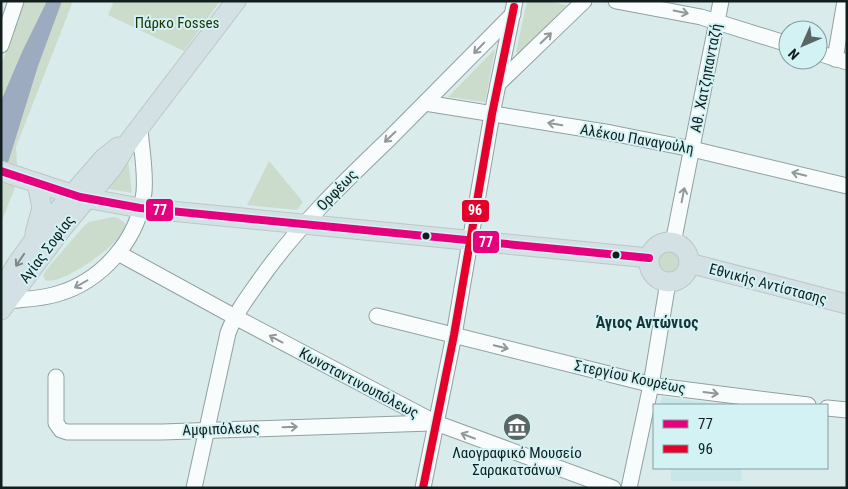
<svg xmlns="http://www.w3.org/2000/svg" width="848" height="489" font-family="'Roboto Condensed',sans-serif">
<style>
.built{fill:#c8e6e8}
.green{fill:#cbdccc}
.water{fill:#9dabc0}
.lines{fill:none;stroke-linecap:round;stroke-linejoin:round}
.minor-casing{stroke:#92a0a0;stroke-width:17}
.major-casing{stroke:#bec6c6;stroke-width:21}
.minor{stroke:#f9fcfc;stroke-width:15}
.major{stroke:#d3e1e5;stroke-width:19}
.bus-1-casing{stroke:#d2f2f4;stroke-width:11}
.bus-2-casing{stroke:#d2f2f4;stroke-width:11}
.bus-1{stroke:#e5007d;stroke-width:8}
.bus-2{stroke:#e4002b;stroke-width:8}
.oneway{stroke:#919898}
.oneway2{stroke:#7c898b}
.bus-dot{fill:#121e1e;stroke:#d2f2f4;stroke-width:2}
.labels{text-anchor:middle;stroke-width:4;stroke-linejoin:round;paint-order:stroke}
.park-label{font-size:15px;fill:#203605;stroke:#d2f2f4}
.street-label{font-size:15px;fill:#121e1e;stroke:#d2f2f4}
.poi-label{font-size:15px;fill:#121e1e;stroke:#d2f2f4}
.neighbourhood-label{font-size:16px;font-weight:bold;fill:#193536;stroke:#d2f2f4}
.line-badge{stroke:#d2f2f4;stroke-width:2}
.badge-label{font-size:14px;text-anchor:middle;font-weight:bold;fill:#fff}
</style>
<rect width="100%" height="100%" fill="#daebec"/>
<g class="built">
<polygon points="662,397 727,405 660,405"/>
<polygon points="671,468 741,468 742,481 671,481"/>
</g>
<g class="green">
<polygon points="24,1 73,1 16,147 17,165 1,160 1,66"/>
<polygon points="114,1 220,1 184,51 108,15"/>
<polygon points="527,1 545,1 567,5 518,54 516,52"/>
<polygon points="495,49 485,102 448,97"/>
<polygon points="128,160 132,193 109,189 108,186"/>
<polygon points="269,161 303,202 297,210 247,205"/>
<polygon points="1,180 16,185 1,223"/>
<path d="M113 217 118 218 125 223C128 240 61 287 45 280L43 276 46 270 84 226 89 222Z"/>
<circle cx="668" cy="262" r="15"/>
</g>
<polygon class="water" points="47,1 62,1 38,66 7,166 1,163 1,101 22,52"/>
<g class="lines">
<defs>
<g id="minor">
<polyline points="616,1 701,17 788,44"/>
<polyline points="1,45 16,1"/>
<polyline points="818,53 847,62"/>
<polyline points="835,59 845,1"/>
<polyline points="498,84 584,1"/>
<polyline points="425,103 611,133 692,149 847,186"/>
<polyline points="673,243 721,1"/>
<polyline points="118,253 235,317 436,423 613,488"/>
<path d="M1 303 8 301C24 299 41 299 57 294 102 281 139 239 144 192 146 170 141 148 140 127"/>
<polyline points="377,316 657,386 808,405"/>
<polyline points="56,377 56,423 61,430 67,432 162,432 431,423"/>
<polyline points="827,408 847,410"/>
<path d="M194 488 228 333C235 314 247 298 259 281 296 228 343 183 390 138 431 97 472 55 513 14"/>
<polyline points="423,488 454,335 492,114 515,1"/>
<polyline points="629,488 651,385 668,282"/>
</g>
<g id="major">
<polyline points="1,171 80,197 140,208 649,258"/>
<polyline points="35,233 42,208 37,183"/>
<circle cx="669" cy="262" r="20"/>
<polyline points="689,263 847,304"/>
<polyline points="1,291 17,264 42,229 104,158 118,147"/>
<polyline points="1,310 64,226 113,167 130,140 236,1"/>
</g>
</defs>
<use href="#minor" class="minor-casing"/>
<use href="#major" class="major-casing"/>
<use href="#minor" class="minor"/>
<use href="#major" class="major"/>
<defs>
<polyline id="bus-1" points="1,171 80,197 140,208 649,258"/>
<polyline id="bus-2" points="423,488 454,335 492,114 514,7"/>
</defs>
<use href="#bus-1" class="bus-1-casing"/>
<use href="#bus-2" class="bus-2-casing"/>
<use href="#bus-1" class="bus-1"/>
<use href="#bus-2" class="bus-2"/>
</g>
<defs><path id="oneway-shaft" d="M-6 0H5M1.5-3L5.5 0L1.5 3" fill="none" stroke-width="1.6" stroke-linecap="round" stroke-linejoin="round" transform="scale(1.25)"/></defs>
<g class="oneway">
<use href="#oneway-shaft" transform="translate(681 12) rotate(11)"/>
<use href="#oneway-shaft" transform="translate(546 38) rotate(-44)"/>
<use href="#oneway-shaft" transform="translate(479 48) rotate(134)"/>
<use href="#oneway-shaft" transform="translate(555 124) rotate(-171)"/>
<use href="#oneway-shaft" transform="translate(390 137) rotate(136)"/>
<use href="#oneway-shaft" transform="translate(799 174) rotate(-166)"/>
<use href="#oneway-shaft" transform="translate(683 195) rotate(-79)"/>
<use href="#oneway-shaft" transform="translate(81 284) rotate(150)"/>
<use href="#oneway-shaft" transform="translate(276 339) rotate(-152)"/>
<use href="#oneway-shaft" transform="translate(501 347) rotate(14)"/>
<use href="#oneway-shaft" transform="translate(711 393) rotate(7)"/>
<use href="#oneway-shaft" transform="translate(290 427) rotate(-2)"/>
<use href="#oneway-shaft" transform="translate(468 436) rotate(-159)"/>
</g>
<use class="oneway2" href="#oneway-shaft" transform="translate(20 260) rotate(124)"/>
<defs>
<symbol id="museum-disc" viewBox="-11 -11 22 22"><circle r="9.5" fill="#586666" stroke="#d2f2f4"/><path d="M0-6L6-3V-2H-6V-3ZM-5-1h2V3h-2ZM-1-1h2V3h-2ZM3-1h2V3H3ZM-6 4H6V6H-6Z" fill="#fff"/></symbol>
</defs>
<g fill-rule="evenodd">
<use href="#museum-disc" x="501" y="411" width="32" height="32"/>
</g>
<g class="bus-dot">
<circle cx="426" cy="236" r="4.5"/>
<circle cx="616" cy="255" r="4.5"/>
</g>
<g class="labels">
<g class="park-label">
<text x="177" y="28">Πάρκο Fosses</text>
</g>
<g class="street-label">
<text transform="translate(706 78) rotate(-79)" y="5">Αθ. Χατζηπανταζή</text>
<text transform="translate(637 139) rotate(10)" y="5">Αλέκου Παναγούλη</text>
<text transform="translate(337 190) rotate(-46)" y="5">Ορφέως</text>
<text transform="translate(47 249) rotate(-53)" y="5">Αγίας Σοφίας</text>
<text transform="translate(768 284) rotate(15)" y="5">Εθνικής Αντίστασης</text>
<text transform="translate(630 377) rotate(12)" y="5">Στεργίου Κουρέως</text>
<text transform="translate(359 383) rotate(28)" y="5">Κωνσταντινουπόλεως</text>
<text transform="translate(221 429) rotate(-2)" y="5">Αμφιπόλεως</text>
</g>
<g class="poi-label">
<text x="517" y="458">Λαογραφικό Μουσείο<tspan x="517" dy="17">Σαρακατσάνων</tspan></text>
</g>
<g class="neighbourhood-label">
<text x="647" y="328">Άγιος Αντώνιος</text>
</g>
</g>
<g class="line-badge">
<rect x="145" y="198" width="29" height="24" rx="5" fill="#e5007d"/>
<rect x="461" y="199" width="29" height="24" rx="5" fill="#e4002b"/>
<rect x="472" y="230" width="28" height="24" rx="5" fill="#e5007d"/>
</g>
<g class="badge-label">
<text x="160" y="215">77</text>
<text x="475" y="215">96</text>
<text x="486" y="247">77</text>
</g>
<rect width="848" height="489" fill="none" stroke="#121e1e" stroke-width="5"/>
<rect x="653" y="404" width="175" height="65" fill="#d2f2f4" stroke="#859d9e"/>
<rect x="663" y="420" width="25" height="8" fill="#e5007d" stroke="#859d9e"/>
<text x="698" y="429" font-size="15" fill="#121e1e">77</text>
<rect x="663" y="445" width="25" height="8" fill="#e4002b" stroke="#859d9e"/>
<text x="698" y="454" font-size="15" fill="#121e1e">96</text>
<g transform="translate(803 45) rotate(225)"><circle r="24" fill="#d2f2f4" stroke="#859d9e"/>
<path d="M0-4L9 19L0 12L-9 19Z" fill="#586666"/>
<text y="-8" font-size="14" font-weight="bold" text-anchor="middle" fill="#121e1e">N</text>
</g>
</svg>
